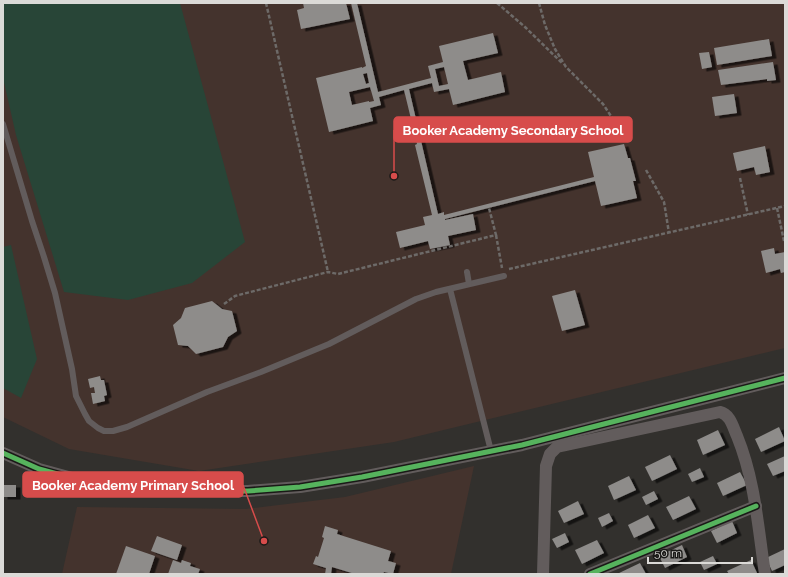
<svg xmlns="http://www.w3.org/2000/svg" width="788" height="577" font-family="Raleway,sans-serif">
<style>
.education{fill:#44332d}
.green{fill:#284537}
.building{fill:#8e8c8a;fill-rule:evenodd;filter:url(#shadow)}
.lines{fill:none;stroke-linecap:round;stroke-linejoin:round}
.path{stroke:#6d6a68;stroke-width:2.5;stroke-dasharray:4 2;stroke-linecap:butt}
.lane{stroke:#625c5c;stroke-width:6}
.street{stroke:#625c5c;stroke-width:12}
.cycleway-casing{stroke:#1a1917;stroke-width:8}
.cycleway{stroke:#56b35d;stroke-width:5}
.leader{fill:none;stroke:#d74c4b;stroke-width:1.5}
.callout-dot{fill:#d74c4b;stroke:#1a1917;stroke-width:1.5}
.callout{fill:#d74c4b;stroke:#d74c4b;stroke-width:1.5}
.callout-label{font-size:13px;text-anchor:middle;font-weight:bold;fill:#fff}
</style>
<defs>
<filter id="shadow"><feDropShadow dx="4.5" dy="2.5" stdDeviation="0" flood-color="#0009"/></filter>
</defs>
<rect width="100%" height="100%" fill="#32302d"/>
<g class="education">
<polygon points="3,3 785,3 785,348 394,442 199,471 69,449 3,417"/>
<polygon points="474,466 451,574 62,574 77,507 245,509 345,497"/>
</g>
<g class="green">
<polygon points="3,3 180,3 245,242 192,283 128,300 64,292 16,135 3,78"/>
<polygon points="11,245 37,359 21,398 3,388 3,247"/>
</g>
<g class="building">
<polygon points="303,3 346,3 350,19 301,29 297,10 304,8"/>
<path d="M351 3H357L378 92 431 78 428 66 443 62 439 46 493 33 498 53 463 61 468 80 501 72 505 92 453 105 449 89 434 92 432 83 409 89 438 214 444 212V215L594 177 588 152 624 144 628 158H630L636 181H633L637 198 601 206 595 181 445 219V220L473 214 476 230 448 236 450 245 430 249 428 241 400 248 396 232 425 225 423 217 432 215 415 145 417 144 404 90 379 97 381 105 370 108 373 121 329 132 316 78 362 67V68L366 66ZM444 67 448 84 439 86 435 69ZM367 73 369 83 366 84 363 74ZM370 87 374 101 369 102V101L352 105 349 92Z"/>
<polygon points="769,39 772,56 717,65 714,48"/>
<polygon points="709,52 712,67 702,69 699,53"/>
<polygon points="773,62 776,80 767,81 767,79 721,85 718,70"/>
<polygon points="734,94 737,113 715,116 712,97"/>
<polygon points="765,146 770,172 756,175 754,167 737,171 733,153"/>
<polygon points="774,248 775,254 785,252 785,272 781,273 780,269 766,273 761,251"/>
<polygon points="575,290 585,325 562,331 552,296"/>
<polygon points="212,301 222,309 232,311 237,331 228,337 223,347 196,354 188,346 178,345 173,325 181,318 185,308"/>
<polygon points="100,376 101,380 104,380 107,395 104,396 105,401 93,404 91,393 95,393 94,387 90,388 88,379"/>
<polygon points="779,427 785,441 761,452 755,439"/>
<polygon points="718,430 725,445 703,455 697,440"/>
<polygon points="670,455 677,469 652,481 645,467"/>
<polygon points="785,456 785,471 773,476 767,464"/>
<polygon points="700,468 704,477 692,482 688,474"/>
<polygon points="740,472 747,485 723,496 717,483"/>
<polygon points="629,476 636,490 614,500 608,486"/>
<rect x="3" y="485" width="13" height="12"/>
<polygon points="654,491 658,499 646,505 642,497"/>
<polygon points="689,496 696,509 673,520 666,507"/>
<polygon points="578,501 584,514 564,523 558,511"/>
<polygon points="609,513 613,521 602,527 598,518"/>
<polygon points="648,515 655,528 634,538 628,525"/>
<polygon points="732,521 737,533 717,543 711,531"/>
<polygon points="325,526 338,530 337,534 391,551 388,561 396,563 393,574 384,572 383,574 355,574 332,567 331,574 325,574 326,568 313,564 316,556 318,557 324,538 322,537"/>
<polygon points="565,533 569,542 557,548 552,539"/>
<polygon points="157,536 182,545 177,560 151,551"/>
<polygon points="597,540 604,553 582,564 575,550"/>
<polygon points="682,545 687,557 665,568 659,556"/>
<polygon points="126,546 155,556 149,574 116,574"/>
<polygon points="785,549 785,565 772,571 766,558"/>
<polygon points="713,556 717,564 704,570 700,562"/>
<polygon points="173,560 181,563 182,560 191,563 190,566 200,569 198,574 168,574"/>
<polygon points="751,560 757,573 755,574 729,574 727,571"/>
<polygon points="640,563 646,574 617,574"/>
</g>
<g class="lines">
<g class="path">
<polyline points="266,3 328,272"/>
<polyline points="497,3 525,27 563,64"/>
<polyline points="539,3 545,25 555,49 566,67 603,104 624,136"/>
<polyline points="646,170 664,202 669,233"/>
<polyline points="740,178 748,215"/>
<polyline points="777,208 784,241"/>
<polyline points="496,235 502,268"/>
<polyline points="509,269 785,206"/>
<polyline points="224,304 235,296 328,272 338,274 496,235 489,208"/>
</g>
<g class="lane">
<polyline points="3,124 32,221 44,257 55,293 72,369 76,396 85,414 89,421 98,428 104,431 113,431 127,427 207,392 261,372 329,344 416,299 436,292 504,276"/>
<polyline points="467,272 469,284"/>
<polyline points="450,289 491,451"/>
</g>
<g class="street">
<polyline points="3,453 39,469 83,481 135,488 193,491 248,491 300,487 362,477 522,445 600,425 785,378"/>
<path d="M543 574 546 466 550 454 557 447 720 412C730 414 733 427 737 436 755 480 758 527 765 574"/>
<polyline points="590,574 756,506"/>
</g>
<defs>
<g id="cycleway">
<polyline points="3,453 39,469 83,481 135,488 193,491 248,491 300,487 362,477 522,445 600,425 785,378"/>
<polyline points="590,574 756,506"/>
</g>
</defs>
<use href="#cycleway" class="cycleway-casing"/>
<use href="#cycleway" class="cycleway"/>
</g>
<path class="leader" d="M394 176L394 130M264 541L243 485"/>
<g class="callout-dot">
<circle cx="394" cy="176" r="4"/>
<circle cx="264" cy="541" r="4"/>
</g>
<g class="callout">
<rect x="394" y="117" width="238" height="25" rx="4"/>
<rect x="23" y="472" width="220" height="25" rx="4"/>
</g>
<g class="callout-label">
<text x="513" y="135">Booker Academy Secondary School</text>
<text x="133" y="490">Booker Academy Primary School</text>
</g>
<rect width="788" height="577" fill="none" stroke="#dbdad7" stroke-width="8"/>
<path d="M648 557v6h104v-6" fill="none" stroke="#dbdad7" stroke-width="2"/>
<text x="654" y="557" font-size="12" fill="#dbdad7" stroke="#1a1917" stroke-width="3" paint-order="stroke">50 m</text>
</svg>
